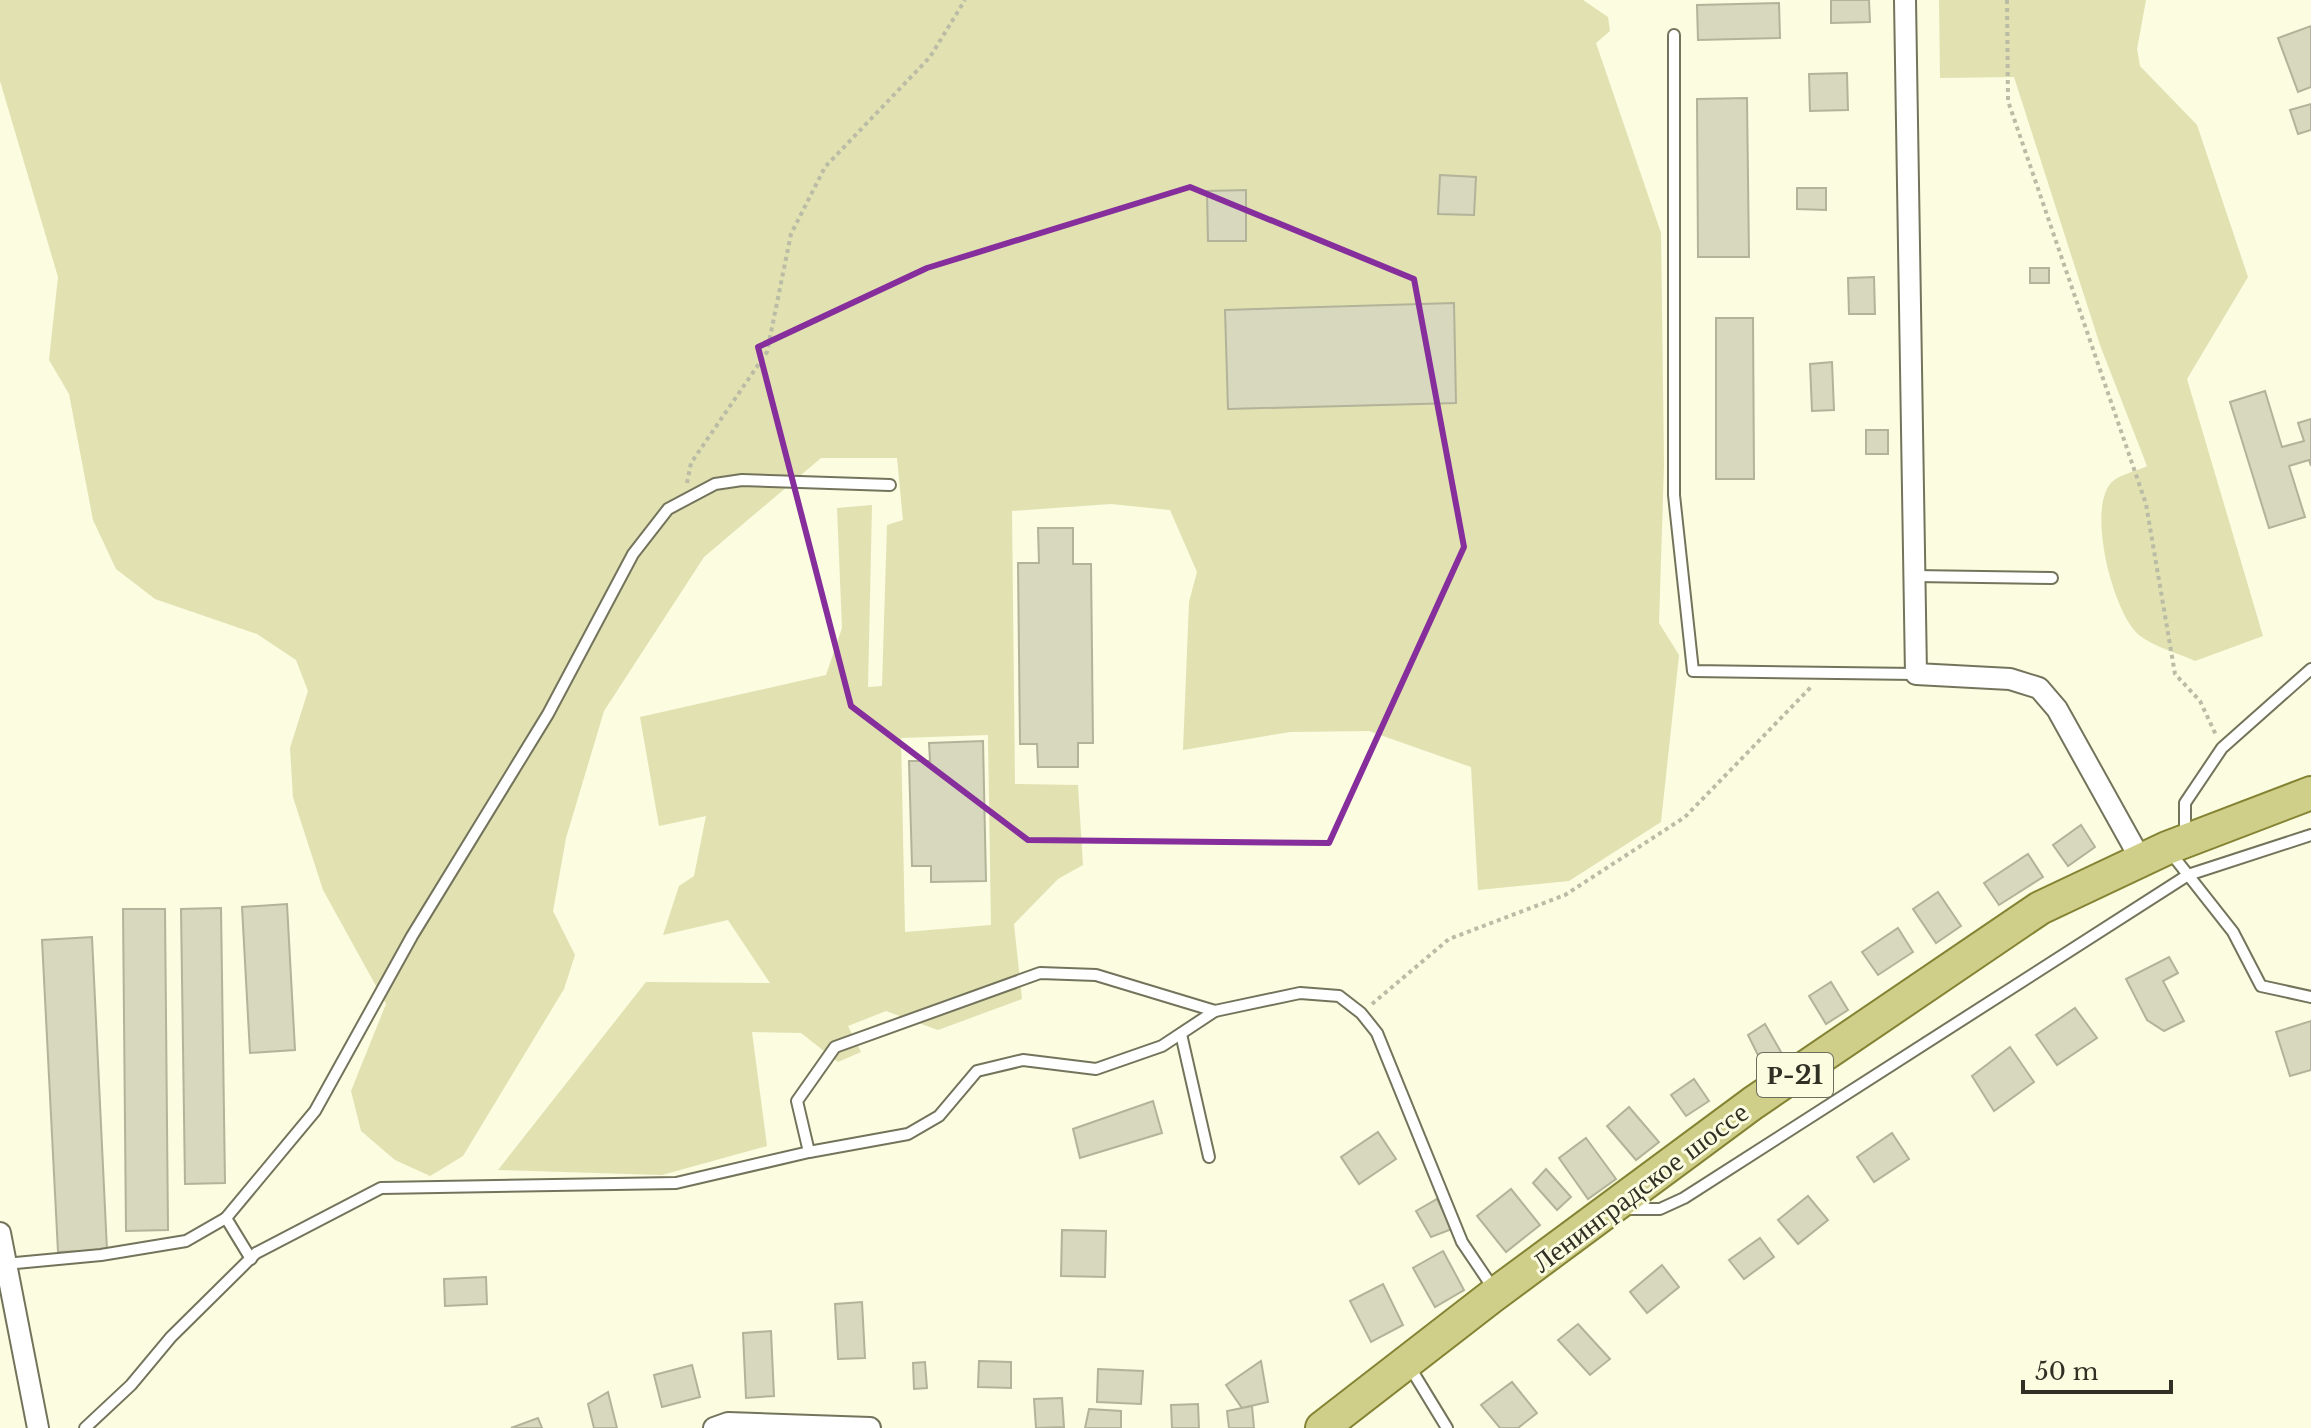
<svg xmlns="http://www.w3.org/2000/svg" width="2311" height="1428" font-family="'Libre Baskerville',serif">
<style>
.green{fill:#e1e1b2;fill-rule:evenodd}
.building{fill:#d7d8bd;stroke:#b2b398;stroke-width:2}
.lines{fill:none;stroke-linecap:round;stroke-linejoin:round}
.lane-casing{stroke:#73745b;stroke-width:14}
.street-casing{stroke:#73745b;stroke-width:24}
.primary-casing{stroke:#848333;stroke-width:36}
.path{stroke:#bbbca5;stroke-width:4;stroke-dasharray:4 4;stroke-linecap:butt}
.lane{stroke:#fff;stroke-width:10}
.street{stroke:#fff;stroke-width:20}
.primary{stroke:#d0cf89;stroke-width:32}
.marked{fill:none;stroke:#852e9c;stroke-width:6;stroke-linejoin:round}
.labels{text-anchor:middle;stroke-width:6;stroke-linejoin:round;paint-order:stroke}
.shield{fill:#fbfce0;stroke:#6d6d5d;stroke-width:2}
.shield-label{font-size:26px;font-weight:bold;fill:#303025}
.street-label{font-size:28px;fill:#303025;stroke:#fbfce0}
</style>
<rect width="100%" height="100%" fill="#fbfce0"/>
<g class="green">
<path d="M0 0H1583L1608 17 1610 31 1596 43 1661 233 1664 465 1659 623 1679 655 1661 822 1569 881 1478 890 1471 767 1369 731 1290 732 1183 750 1189 602 1197 572 1170 510 1111 504 1012 511 1015 784 1078 785 1083 865 1058 879 1014 924 1022 999 938 1030 886 1011 848 1026 861 1052 838 1062 801 1033 752 1032 767 1146 662 1175 498 1170 646 982 770 983 728 920 663 935 679 886 694 876 706 816 659 826 640 717 826 675 842 628 837 508 872 505 868 687 882 686 887 525 903 520 897 458H821L704 557 604 711 566 838 553 911 575 955 564 989 463 1156 430 1176 395 1160 361 1131 351 1091 386 1004 323 890 293 797 290 748 308 691 296 660 257 634 155 599 116 569 93 520 69 394 49 360 58 277 0 81ZM988 735 991 925 905 932 901 738Z"/>
<path d="M1939 0H2146L2137 49 2140 66 2197 125 2248 277 2187 379 2263 636 2195 661C2178 653 2154 647 2139 635 2113 614 2085 505 2113 481 2121 474 2138 471 2147 466L2100 345 2014 77 1940 78Z"/>
</g>
<g class="building">
<polygon points="1831,0 1869,0 1870,22 1831,23"/>
<polygon points="1779,3 1780,38 1698,40 1697,5"/>
<polygon points="2311,26 2311,87 2298,92 2278,38"/>
<polygon points="1847,73 1848,110 1810,111 1809,74"/>
<polygon points="1747,98 1749,257 1698,257 1697,99"/>
<polygon points="2311,104 2311,130 2298,134 2290,110"/>
<polygon points="1440,175 1476,177 1474,215 1438,214"/>
<polygon points="1797,188 1826,188 1826,210 1797,209"/>
<polygon points="1246,190 1246,241 1208,241 1207,191"/>
<rect x="2030" y="268" width="19" height="15"/>
<polygon points="1874,277 1875,314 1849,314 1848,278"/>
<polygon points="1454,303 1456,403 1228,409 1225,310"/>
<polygon points="1716,318 1753,318 1754,479 1716,479"/>
<polygon points="1832,362 1834,410 1812,411 1810,364"/>
<polygon points="2265,391 2282,447 2304,441 2298,423 2311,419 2311,466 2309,460 2289,466 2305,517 2269,528 2230,402"/>
<rect x="1866" y="430" width="22" height="24"/>
<polygon points="1038,528 1073,528 1073,564 1091,564 1093,743 1078,743 1078,767 1038,767 1037,744 1020,744 1018,563 1039,563"/>
<polygon points="983,741 986,881 931,882 931,866 912,866 909,761 930,761 929,743"/>
<polygon points="2081,825 2095,847 2068,866 2053,845"/>
<polygon points="2028,854 2043,877 1999,905 1984,883"/>
<polygon points="1938,892 1961,926 1936,943 1913,909"/>
<polygon points="287,904 295,1050 250,1053 242,907"/>
<polygon points="221,908 225,1183 185,1184 181,909"/>
<polygon points="123,909 165,909 168,1230 126,1231"/>
<polygon points="1898,928 1913,952 1878,975 1862,952"/>
<polygon points="92,937 107,1250 58,1252 42,940"/>
<polygon points="2169,957 2178,973 2163,981 2184,1021 2164,1031 2147,1020 2126,979"/>
<polygon points="1831,982 1848,1010 1826,1024 1809,996"/>
<polygon points="2075,1008 2097,1038 2057,1065 2036,1035"/>
<polygon points="2311,1021 2311,1070 2290,1076 2276,1032"/>
<polygon points="1765,1024 1781,1052 1762,1063 1748,1035"/>
<polygon points="2010,1047 2034,1082 1994,1111 1972,1076"/>
<polygon points="1694,1079 1709,1101 1686,1116 1671,1095"/>
<polygon points="1153,1101 1162,1133 1080,1158 1073,1129"/>
<polygon points="1629,1107 1659,1142 1636,1160 1607,1126"/>
<polygon points="1378,1132 1396,1159 1359,1184 1341,1157"/>
<polygon points="1892,1133 1909,1159 1874,1182 1857,1157"/>
<polygon points="1586,1138 1616,1179 1588,1199 1559,1158"/>
<polygon points="1546,1169 1571,1197 1557,1210 1533,1183"/>
<polygon points="1511,1189 1540,1225 1506,1252 1477,1216"/>
<polygon points="1808,1196 1828,1220 1798,1244 1778,1220"/>
<polygon points="1437,1199 1452,1229 1431,1237 1416,1211"/>
<polygon points="1062,1230 1106,1231 1105,1277 1061,1276"/>
<polygon points="1760,1238 1774,1257 1744,1279 1729,1260"/>
<polygon points="1443,1251 1464,1290 1435,1307 1413,1268"/>
<polygon points="1662,1265 1679,1287 1647,1313 1630,1292"/>
<polygon points="486,1277 487,1304 445,1306 444,1279"/>
<polygon points="1383,1284 1403,1325 1371,1342 1350,1301"/>
<polygon points="862,1302 865,1358 838,1359 835,1304"/>
<polygon points="1578,1324 1610,1359 1590,1375 1558,1340"/>
<polygon points="771,1331 774,1396 746,1398 743,1333"/>
<polygon points="979,1361 1011,1362 1011,1388 978,1387"/>
<polygon points="1261,1361 1268,1402 1242,1408 1226,1385"/>
<polygon points="925,1362 927,1388 914,1389 913,1363"/>
<polygon points="692,1365 700,1397 662,1407 654,1375"/>
<polygon points="1098,1369 1143,1371 1141,1404 1097,1402"/>
<polygon points="1512,1382 1537,1413 1518,1428 1500,1428 1481,1405"/>
<polygon points="608,1392 617,1428 594,1428 588,1404"/>
<polygon points="1062,1398 1064,1427 1036,1428 1034,1399"/>
<polygon points="1198,1404 1199,1428 1172,1428 1171,1405"/>
<polygon points="1252,1406 1254,1428 1229,1428 1227,1411"/>
<polygon points="1089,1409 1121,1411 1121,1428 1085,1428"/>
<polygon points="538,1418 542,1428 511,1428"/>
</g>
<g class="lines">
<defs>
<g id="lane">
<polyline points="1674,35 1674,495 1693,671 1916,674"/>
<polyline points="1914,576 2052,578"/>
<polyline points="2185,835 2185,803 2222,748 2311,669"/>
<polyline points="2170,852 2233,932 2261,986 2311,997"/>
<polyline points="1181,1034 1209,1157"/>
<polyline points="809,1152 908,1134 939,1116 977,1071 1023,1060 1096,1069 1162,1046 1215,1011"/>
<polyline points="1625,1209 1660,1209 1684,1198 2188,875 2311,835"/>
<polyline points="251,1259 226,1218 315,1111 412,936 548,714 633,554 668,509 715,484 742,480 890,485"/>
<polyline points="5,1264 101,1255 186,1241 226,1218"/>
<polyline points="1408,1364 1447,1428"/>
<polyline points="85,1428 131,1385 171,1337 256,1253 381,1188 676,1183 809,1152 797,1101 835,1047 1040,973 1096,975 1215,1011 1300,993 1339,996 1361,1013 1377,1033 1462,1242 1493,1288"/>
</g>
<g id="street">
<polyline points="1905,0 1916,674 2010,679 2039,688 2057,709 2141,860"/>
<polyline points="0,1233 38,1428"/>
<polyline points="714,1428 728,1423 870,1428"/>
</g>
<polyline id="primary" points="1322,1428 1491,1297 1753,1103 2040,908 2167,848 2311,793"/>
</defs>
<use href="#lane" class="lane-casing"/>
<use href="#street" class="street-casing"/>
<use href="#primary" class="primary-casing"/>
<g class="path">
<polyline points="2007,0 2008,101 2146,504 2175,674 2200,701 2216,735"/>
<polyline points="687,483 691,463 767,352 791,234 825,167 930,57 965,0"/>
<polyline points="1372,1004 1449,939 1565,895 1685,817 1812,686"/>
</g>
<use href="#lane" class="lane"/>
<use href="#street" class="street"/>
<use href="#primary" class="primary"/>
</g>
<path class="marked" d="M1190 187 1414 279 1464 547 1329 843 1028 840 851 706 758 347 927 268Z"/>
<g class="labels">
<rect class="shield" x="1757" y="1053" width="76" height="44" rx="6"/>
<g class="shield-label">
<text x="1795" y="1084">Р-21</text>
</g>
<g class="street-label">
<text transform="translate(1640 1187) rotate(-37)" y="10">Ленинградское шоссе</text>
</g>
</g>
<path d="M2023 1380v12h148v-12" fill="none" stroke="#303025" stroke-width="4"/>
<text x="2035" y="1380" font-size="24" fill="#303025" stroke="#fbfce0" stroke-width="6" paint-order="stroke">50 m</text>
</svg>
